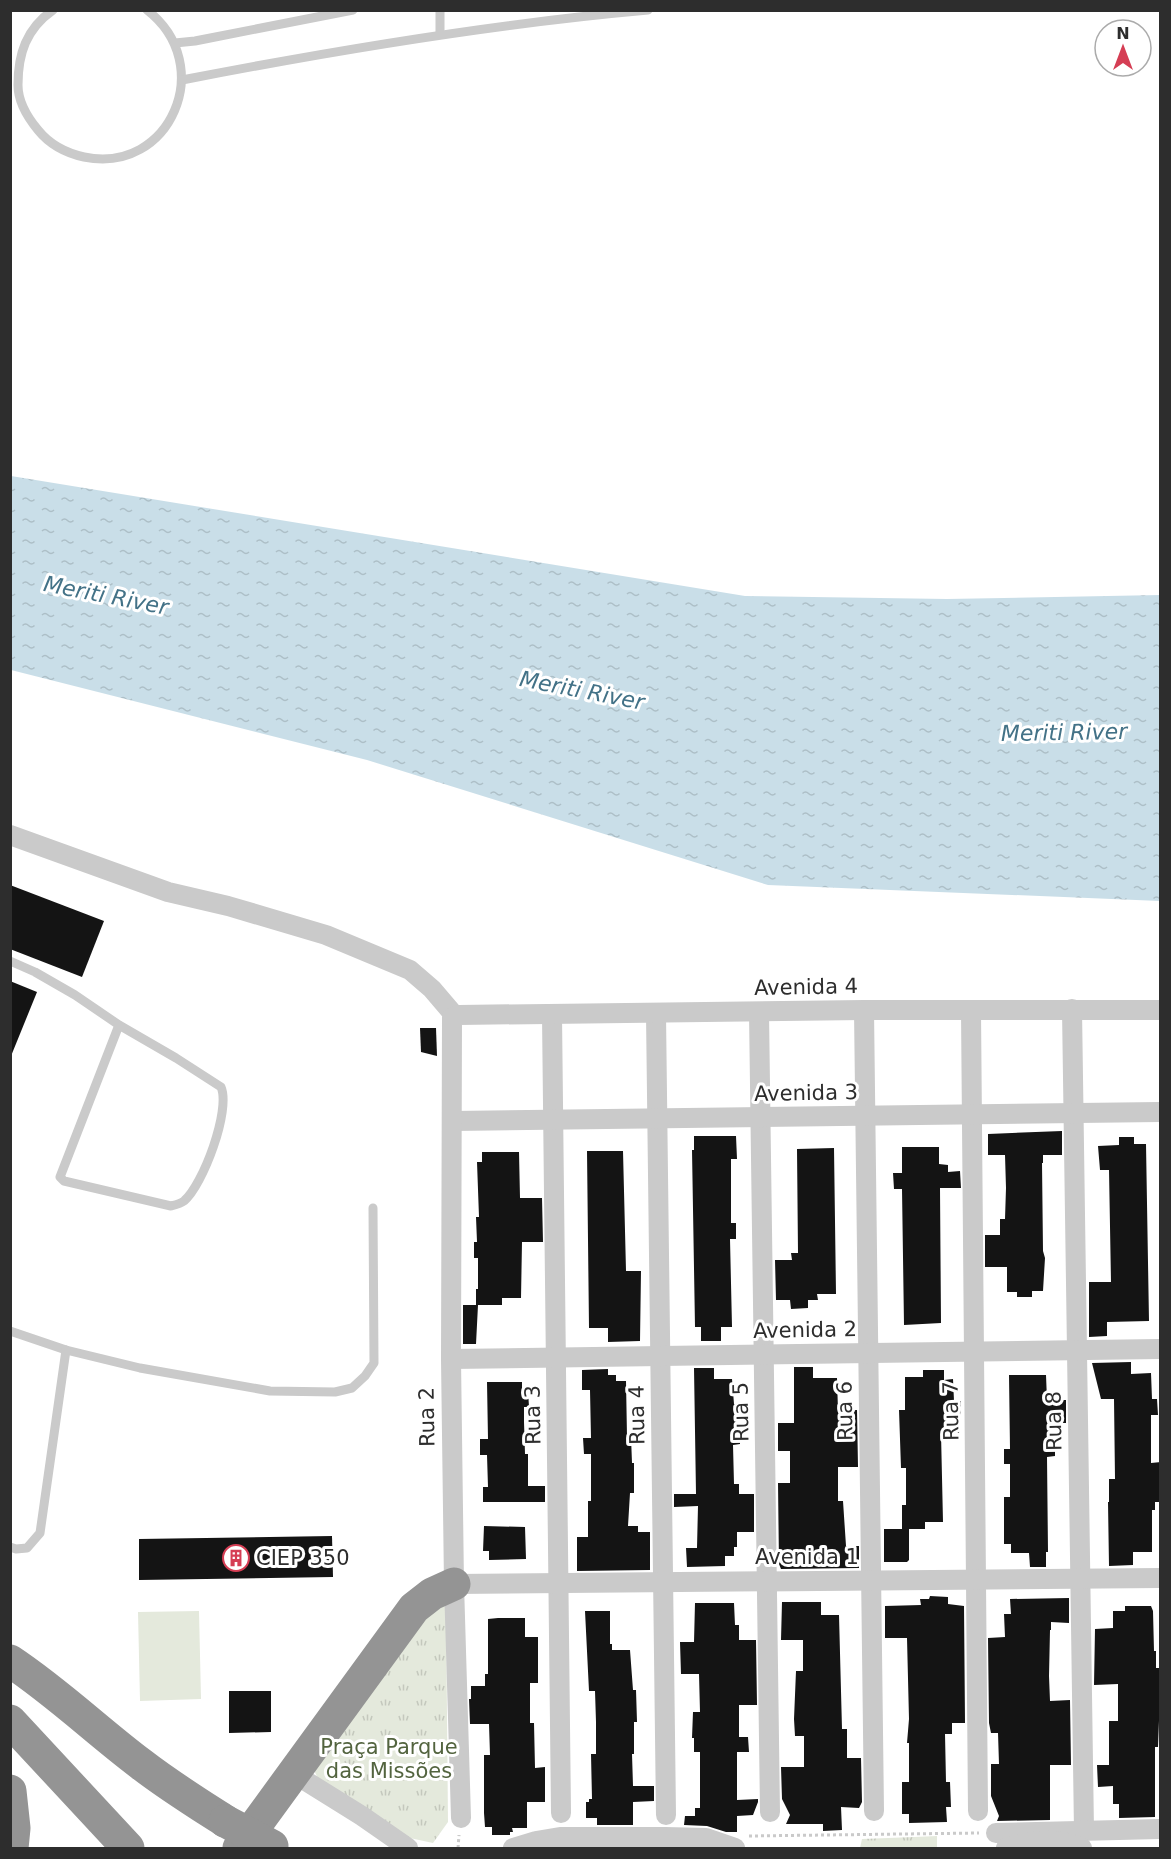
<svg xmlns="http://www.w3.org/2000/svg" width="1171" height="1859" font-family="'DejaVu Sans',sans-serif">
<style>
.green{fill:#e4e9dc}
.park{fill:url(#park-tufts)}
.water{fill:url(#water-ripples)}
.building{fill:#141414}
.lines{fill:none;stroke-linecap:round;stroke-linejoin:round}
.path{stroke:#cacaca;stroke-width:3;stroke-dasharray:3 3;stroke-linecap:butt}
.lane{stroke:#cacaca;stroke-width:9}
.street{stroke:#cacaca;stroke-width:20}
.highway{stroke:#949494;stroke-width:33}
.highway-bridge{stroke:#949494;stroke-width:33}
.labels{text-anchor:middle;stroke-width:6;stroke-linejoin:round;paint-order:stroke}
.street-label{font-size:21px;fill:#2d2d2d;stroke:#fff}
.poi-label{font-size:21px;fill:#2d2d2d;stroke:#fff;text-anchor:start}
.park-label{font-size:21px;fill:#53643f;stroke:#fff}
.water-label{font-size:22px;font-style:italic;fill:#437287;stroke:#fff}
</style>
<defs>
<pattern id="park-tufts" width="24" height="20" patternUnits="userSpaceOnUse" patternTransform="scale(1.5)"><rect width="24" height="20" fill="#e4e9dc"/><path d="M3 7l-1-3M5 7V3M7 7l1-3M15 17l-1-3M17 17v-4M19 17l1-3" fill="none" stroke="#c4c8bd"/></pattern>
<pattern id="water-ripples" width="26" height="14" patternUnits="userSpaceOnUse" patternTransform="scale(1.5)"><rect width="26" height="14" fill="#c9dee8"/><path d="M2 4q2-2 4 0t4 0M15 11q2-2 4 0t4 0" fill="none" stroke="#adbfc7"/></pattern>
</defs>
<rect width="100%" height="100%" fill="#fff"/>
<g class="green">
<polygon points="199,1611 201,1699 140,1701 138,1612"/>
<polygon points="937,1836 937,1848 914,1848 914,1837"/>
<rect x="588" y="1841" width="107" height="7"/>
</g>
<g class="park">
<polygon points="446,1605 448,1822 433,1843 405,1837 318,1779 314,1770 414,1624"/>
<polygon points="914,1837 914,1848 860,1848 862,1839"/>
</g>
<polygon class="water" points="11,476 745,596 947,599 1160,595 1160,901 768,885 367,760 11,670"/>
<g class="building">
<polygon points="10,885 104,921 82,977 10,949"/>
<polygon points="10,981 37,992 11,1056 10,1056"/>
<polygon points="420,1028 436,1028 437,1056 421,1052"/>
<polygon points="1062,1131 1062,1155 1043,1155 1043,1163 1042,1163 1043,1251 1045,1258 1043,1291 1032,1291 1032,1297 1017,1297 1017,1292 1007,1292 1007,1267 985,1267 985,1235 1000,1235 1000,1219 1005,1219 1006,1188 1005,1155 988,1155 988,1134"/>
<polygon points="694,1136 736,1136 737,1159 731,1159 731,1223 736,1223 736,1239 730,1239 732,1327 721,1327 721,1341 701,1341 701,1327 695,1327 692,1150 694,1150"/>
<polygon points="1119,1137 1134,1137 1134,1144 1146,1144 1149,1321 1107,1322 1107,1336 1089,1337 1089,1282 1111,1282 1109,1170 1100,1170 1098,1146 1119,1145"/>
<polygon points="902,1147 939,1147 939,1164 948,1165 948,1172 960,1171 961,1188 940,1188 941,1323 904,1325 902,1189 894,1189 893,1173 902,1173"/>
<polygon points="834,1148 836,1294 817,1294 818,1300 808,1300 808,1308 791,1309 790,1300 776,1300 775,1260 792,1260 791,1253 798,1253 797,1149"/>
<polygon points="587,1151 623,1151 626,1271 641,1271 640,1341 608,1342 608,1328 589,1328"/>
<polygon points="482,1152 519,1152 520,1198 542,1198 543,1242 522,1242 521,1298 502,1298 502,1305 478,1305 476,1344 463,1344 463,1305 476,1305 476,1289 478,1289 478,1258 474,1258 474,1242 477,1242 476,1217 479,1217 477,1162 482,1162"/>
<polygon points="1131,1362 1131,1374 1151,1373 1152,1399 1157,1399 1158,1415 1151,1415 1151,1463 1161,1462 1161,1502 1155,1502 1155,1510 1152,1510 1152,1552 1133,1552 1133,1565 1109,1566 1108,1502 1109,1502 1109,1479 1115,1479 1114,1399 1101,1399 1092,1363"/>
<polygon points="794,1367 813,1367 813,1378 837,1378 838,1411 857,1410 858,1467 838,1467 838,1501 843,1501 846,1546 859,1546 859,1568 781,1569 779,1564 778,1483 790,1483 790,1451 778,1451 778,1423 794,1423"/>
<polygon points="694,1368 714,1368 714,1379 732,1379 734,1404 740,1404 740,1444 733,1445 734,1484 739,1484 739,1494 754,1494 754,1532 737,1532 737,1547 734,1547 734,1556 725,1556 725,1566 687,1567 686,1548 697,1548 698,1506 674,1507 674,1494 696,1494"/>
<polygon points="608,1369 608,1375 616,1375 616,1381 626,1381 627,1437 631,1437 632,1463 634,1463 634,1493 630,1493 628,1526 638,1526 638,1532 650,1532 650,1570 577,1571 577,1537 588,1537 588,1501 591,1501 591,1454 584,1454 583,1438 591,1438 590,1390 582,1390 582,1370"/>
<polygon points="923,1370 944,1370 944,1380 953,1379 954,1401 961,1401 959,1433 941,1433 943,1522 925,1522 925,1529 909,1529 909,1560 907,1562 884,1562 884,1529 902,1529 902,1505 906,1505 906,1468 901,1468 899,1410 905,1410 905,1377 923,1377"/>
<polygon points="1009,1375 1046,1375 1047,1400 1066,1400 1066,1423 1055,1423 1055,1456 1047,1457 1048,1552 1046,1552 1046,1567 1030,1567 1029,1553 1011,1553 1011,1544 1004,1544 1004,1497 1010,1497 1010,1464 1004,1464 1004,1449 1010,1449"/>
<polygon points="487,1382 522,1382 522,1391 528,1391 529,1407 524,1407 524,1422 525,1454 528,1454 528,1486 545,1486 545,1502 483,1502 483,1487 488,1487 487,1455 480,1455 480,1439 488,1439"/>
<polygon points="484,1526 525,1527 526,1559 489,1560 489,1551 483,1551"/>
<polygon points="332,1536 333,1577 139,1580 139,1539"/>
<polygon points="930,1596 948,1597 948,1604 964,1606 965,1723 952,1723 952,1734 945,1734 946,1782 950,1782 951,1807 946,1807 947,1822 909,1823 909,1814 902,1814 902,1782 909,1782 909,1743 907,1743 909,1719 907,1638 885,1638 885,1606 921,1605 920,1599 929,1599"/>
<polygon points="1069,1598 1069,1623 1051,1622 1051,1630 1050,1630 1049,1676 1050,1701 1070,1700 1071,1765 1050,1765 1050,1820 997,1821 999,1816 991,1796 991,1764 999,1764 998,1733 991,1733 989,1723 988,1638 1005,1637 1004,1614 1011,1614 1010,1599"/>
<polygon points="782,1602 821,1602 821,1615 839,1615 842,1729 847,1729 847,1758 861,1758 862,1802 859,1808 841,1807 842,1830 823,1831 823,1824 786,1824 790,1815 782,1799 781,1767 804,1767 804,1736 795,1736 794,1719 796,1671 803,1671 803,1640 781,1640"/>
<polygon points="695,1603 734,1603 735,1625 739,1625 739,1640 756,1640 757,1705 739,1705 739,1737 748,1737 749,1752 737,1752 737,1800 758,1799 758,1802 753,1815 737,1816 737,1832 726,1832 707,1826 684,1825 685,1816 695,1816 695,1808 700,1808 700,1752 694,1752 694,1738 692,1738 693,1712 700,1712 699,1674 681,1674 680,1642 694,1642"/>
<polygon points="1125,1606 1151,1606 1153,1611 1154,1651 1156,1651 1156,1668 1161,1668 1158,1747 1155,1747 1155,1817 1119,1818 1119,1804 1113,1804 1113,1786 1098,1787 1097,1765 1109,1765 1109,1721 1118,1721 1118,1684 1094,1685 1095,1629 1113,1628 1113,1611 1125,1611"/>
<polygon points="585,1611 610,1611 610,1644 612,1644 612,1650 630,1650 633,1690 636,1690 637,1722 634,1722 634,1754 632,1754 633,1786 654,1786 654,1801 633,1802 633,1825 597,1825 597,1818 586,1818 586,1802 589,1802 589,1799 592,1799 591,1754 596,1754 596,1722 595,1691 589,1691"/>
<polygon points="498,1618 525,1618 525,1637 538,1637 538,1683 530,1683 530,1723 534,1723 535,1768 545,1767 545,1802 527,1802 527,1828 512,1828 513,1832 510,1832 510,1835 492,1835 492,1827 485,1827 484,1813 484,1755 490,1755 489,1724 470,1724 469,1699 471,1699 471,1686 485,1686 485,1674 488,1674 488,1619"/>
<polygon points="229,1691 271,1691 271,1732 229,1733"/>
</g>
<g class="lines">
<g class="path">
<polyline points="749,1836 979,1833"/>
<polyline points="458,1848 459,1835"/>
</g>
<g class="lane">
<path d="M53 10C26 29 18 54 18 85 18 102 28 118 38 130 50 145 66 153 84 157 170 175 218 65 147 10"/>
<polyline points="440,10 440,34"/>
<polyline points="175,43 195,41 353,10"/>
<path d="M182 80C336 50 491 24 648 10"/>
<path d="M10 961 35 972 75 995 119 1025 176 1058 221 1087C231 1110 203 1185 184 1201 180 1204 175 1205 171 1206L64 1181 60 1177 119 1025"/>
<polyline points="10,1331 66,1350 140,1368 270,1391 335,1392 352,1388 365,1376 374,1363 373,1208"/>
<polyline points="10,1547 16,1549 27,1548 40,1533 66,1350"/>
</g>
<g class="street">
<polyline points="10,835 168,892 228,906 326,935 410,970 432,989 455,1016"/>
<polyline points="1072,1009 1084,1831"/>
<polyline points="864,1010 874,1811"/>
<polyline points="971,1011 978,1811"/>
<polyline points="759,1012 770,1812"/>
<polyline points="656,1014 666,1815"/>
<polyline points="552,1015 561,1813"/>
<polyline points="453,1121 1160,1112"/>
<polyline points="451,1359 1160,1349"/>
<polyline points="454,1584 1160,1578"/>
<polyline points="293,1773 362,1816 408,1848"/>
<polyline points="461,1818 454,1584 451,1359 452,1018 459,1015 864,1010 1160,1010"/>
<polyline points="996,1833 1160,1829"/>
<polyline points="513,1848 536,1841 560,1837 665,1837 706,1838 735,1848"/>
<path d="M1006 1848C1033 1840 1056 1837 1082 1848"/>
</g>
<g class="highway">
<path d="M10 1661C57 1692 97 1731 141 1764 168 1785 197 1803 225 1821"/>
<polyline points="10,1721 128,1848"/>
<polyline points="10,1791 14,1828 12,1848"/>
<polyline points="239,1848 414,1608 432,1594 454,1584"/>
</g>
<polyline class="highway-bridge" points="225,1821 272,1846"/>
</g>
<defs>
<symbol id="building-ring" viewBox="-11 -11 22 22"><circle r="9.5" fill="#fff" stroke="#d53e54" stroke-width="1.5"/><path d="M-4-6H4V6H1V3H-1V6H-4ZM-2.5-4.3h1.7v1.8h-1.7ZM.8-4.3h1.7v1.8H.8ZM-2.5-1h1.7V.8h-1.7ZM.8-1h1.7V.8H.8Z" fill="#d53e54"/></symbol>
</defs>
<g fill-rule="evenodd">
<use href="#building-ring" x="221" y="1543" width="30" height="30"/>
</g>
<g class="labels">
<g class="street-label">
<text transform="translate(806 987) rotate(-1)" y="7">Avenida 4</text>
<text transform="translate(806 1093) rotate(-1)" y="7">Avenida 3</text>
<text transform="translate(805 1330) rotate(-1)" y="7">Avenida 2</text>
<text transform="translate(845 1411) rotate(-91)" y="7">Rua 6</text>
<text transform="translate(951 1411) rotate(-91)" y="7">Rua 7</text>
<text transform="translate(741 1412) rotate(-91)" y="7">Rua 5</text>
<text transform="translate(533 1415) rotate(-91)" y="7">Rua 3</text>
<text transform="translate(637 1415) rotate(-91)" y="7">Rua 4</text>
<text transform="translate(427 1417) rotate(-91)" y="7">Rua 2</text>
<text transform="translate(1054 1421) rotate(-91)" y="7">Rua 8</text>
<text x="807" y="1564">Avenida 1</text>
</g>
<g class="poi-label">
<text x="256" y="1565">CIEP 350</text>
</g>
<g class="park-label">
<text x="389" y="1754">Praça Parque<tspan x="389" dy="24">das Missões</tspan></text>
</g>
<g class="water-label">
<text transform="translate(106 595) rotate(11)" y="8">Meriti River</text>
<text transform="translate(582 690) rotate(11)" y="8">Meriti River</text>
<text transform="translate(1064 732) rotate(-1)" y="8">Meriti River</text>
</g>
</g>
<rect width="1171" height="1859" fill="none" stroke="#2d2d2d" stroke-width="24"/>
<g transform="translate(1123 48)"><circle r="28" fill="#ffffff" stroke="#ababab" stroke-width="1.5"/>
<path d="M0-4.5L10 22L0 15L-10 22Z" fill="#d53e54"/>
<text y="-9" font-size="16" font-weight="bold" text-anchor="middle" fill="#2d2d2d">N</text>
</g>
</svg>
